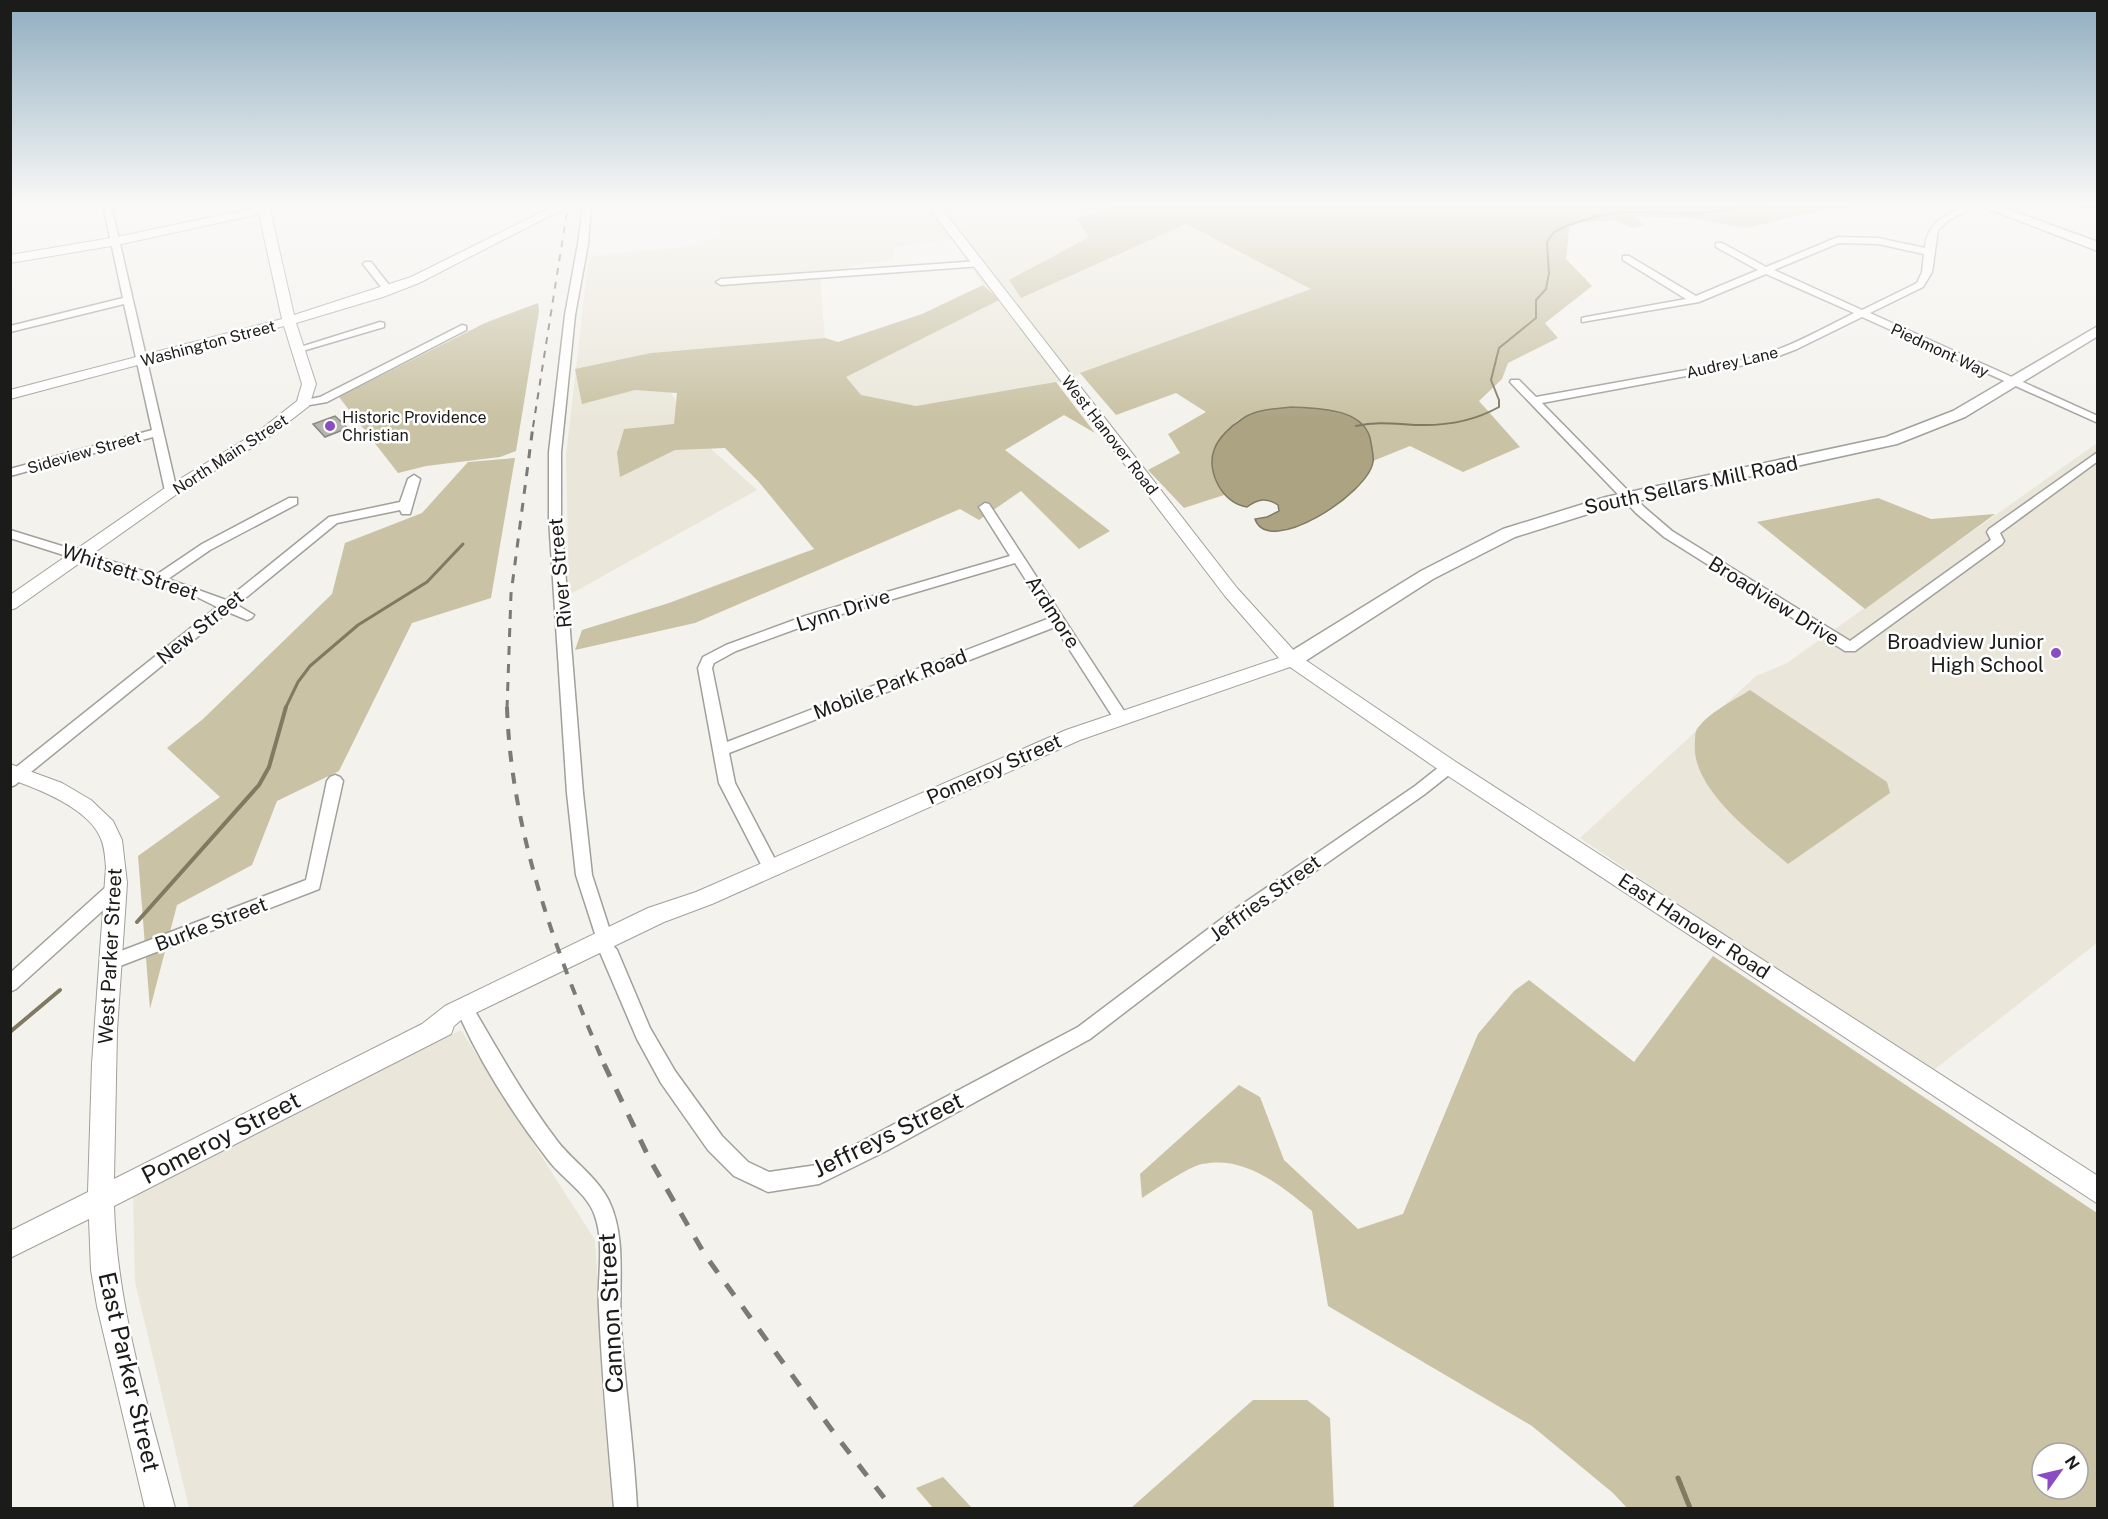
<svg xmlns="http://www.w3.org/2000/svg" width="2108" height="1519" font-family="'Public Sans',sans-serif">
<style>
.built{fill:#eae7da}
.green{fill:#c9c2a4;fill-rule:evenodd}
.water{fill:#aba382;stroke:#807a62;stroke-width:1.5}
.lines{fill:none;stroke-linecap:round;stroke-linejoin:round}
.stream-far3{stroke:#807a62;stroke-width:2}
.stream-far2{stroke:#807a62;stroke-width:3}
.stream-far1{stroke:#807a62;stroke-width:4}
.stream{stroke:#807a62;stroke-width:5}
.building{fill:#b5b4af;stroke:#898884;stroke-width:1.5}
.minor-casing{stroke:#a1a09b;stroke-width:3}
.tertiary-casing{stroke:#a1a09b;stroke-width:2}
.secondary-casing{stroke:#a1a09b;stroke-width:3}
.minor{fill:#fff;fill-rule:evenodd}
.tertiary{fill:#fff;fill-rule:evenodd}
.secondary{fill:#fff;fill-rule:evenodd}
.rail-far3{stroke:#7a7a76;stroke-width:2;stroke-dasharray:7 7;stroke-linecap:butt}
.rail-far2{stroke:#7a7a76;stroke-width:3;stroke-dasharray:9 9;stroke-linecap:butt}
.rail-far1{stroke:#7a7a76;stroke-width:4;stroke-dasharray:11 11;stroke-linecap:butt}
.rail{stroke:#7a7a76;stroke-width:5;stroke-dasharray:14 14;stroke-linecap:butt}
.poi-dot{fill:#8b4cc2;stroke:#fff;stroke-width:2}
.labels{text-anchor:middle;stroke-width:5;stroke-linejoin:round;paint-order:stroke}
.far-street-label{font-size:16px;fill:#1b1b19;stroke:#fff}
.far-poi-label{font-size:16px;fill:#1b1b19;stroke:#fff;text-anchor:start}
.street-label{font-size:20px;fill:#1b1b19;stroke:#fff}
.poi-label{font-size:20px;fill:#1b1b19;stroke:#fff;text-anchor:end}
.near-street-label{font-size:24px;fill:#1b1b19;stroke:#fff}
</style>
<rect width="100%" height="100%" fill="#f3f2ed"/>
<g class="built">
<polygon points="721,205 1122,205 1076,218 1090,236 1009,280 1021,297 1186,224 1312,289 1060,382 916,406 883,400 869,400 838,381 922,328 998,300 983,285 951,239 893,248 894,260 851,265 852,273 820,278 825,338 651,353 691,431 757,490 569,595 566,455 589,256 684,247 720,237"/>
<polygon points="2097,443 2097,943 1930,1073 1580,838 1756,676 1787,663"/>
<polygon points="461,1030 595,1240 612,1508 189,1508 135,1282 133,1194"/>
</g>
<g class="green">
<path d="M1122 205H1866L1808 213 1747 228 1694 219 1635 216 1644 226 1632 228 1615 220 1570 223 1566 259 1592 286 1545 323 1558 338 1508 363 1502 379 1479 401 1520 447 1463 472 1410 446 1373 461C1371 438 1371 432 1352 417 1323 415 1248 400 1230 428 1223 439 1219 464 1215 477L1224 495 1184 508 1148 470 1180 453 1168 434 1206 412 1176 393 1116 415 1080 373 1311 289 1186 224 1021 298 1009 280 1089 237 1076 218Z"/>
<polygon points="983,285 999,300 846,377 861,395 916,406 1056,382 1095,433 1064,415 1005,450 1110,531 1079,549 1021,491 979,520 960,509 695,623 575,650 582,630 669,603 814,549 758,481 725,448 675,450 620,477 617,453 624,429 674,424 677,393 635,390 582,404 575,369 651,353 825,338 838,342 922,314"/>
<polygon points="538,303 539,311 516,451 500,457 426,466 398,473 339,397 485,323"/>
<polygon points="515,458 491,598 412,623 339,771 277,801 252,865 177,905 150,1009 138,856 220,797 167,748 203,719 332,594 345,543 422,513 468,462"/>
<polygon points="1878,498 1931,519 1995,514 1865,609 1757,522"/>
<path d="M1750 690 1887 782 1890 793 1788 864C1756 836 1690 789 1695 742 1695 737 1695 732 1697 729 1709 712 1733 701 1750 690Z"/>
<path d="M1713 956 2097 1213V1508H1627L1613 1493 1532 1426 1328 1306 1312 1211C1282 1186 1245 1155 1202 1164 1188 1167 1156 1189 1142 1198L1140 1174 1239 1085 1260 1097 1284 1160 1358 1229 1403 1214 1478 1034 1514 991 1529 980 1634 1062ZM2042 1453H2078V1489H2042Z"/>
<polygon points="1253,1400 1307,1400 1330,1418 1334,1508 1131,1508"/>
<polygon points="943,1477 972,1508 933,1508 916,1488"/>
</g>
<path class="water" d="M1291 407C1318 408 1367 408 1371 443 1372 449 1374 456 1373 462 1368 494 1268 558 1255 519L1267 517 1279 511 1278 505C1266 497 1258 499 1247 507 1223 504 1206 472 1214 450 1218 438 1231 426 1242 419 1255 409 1275 409 1291 407Z"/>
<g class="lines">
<g class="stream-far3">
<polyline points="2075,206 2098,207"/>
<path d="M1356 426C1377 421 1396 424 1417 425 1446 426 1474 421 1499 407V400L1491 380 1499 348 1536 318V300L1546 289 1549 273 1547 242 1553 233 1566 226 1597 216 1623 212 1699 213 1765 205"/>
</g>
<polyline class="stream-far2" points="285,709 298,682 310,666 358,625 427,582 463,544"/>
<g class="stream-far1">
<polyline points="137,922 259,785 269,767 286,707"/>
<polyline points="10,1032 60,990"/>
</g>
<polyline class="stream" points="1678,1478 1690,1508"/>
</g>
<polygon class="building" points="335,416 348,428 325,437 313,424"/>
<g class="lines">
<defs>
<g id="minor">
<polygon points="103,205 111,205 177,491 171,495 165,491 153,437 10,476 10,469 152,430 124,304 10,332 10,326 123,298"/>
<polygon points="269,205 284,205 264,212 260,209"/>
<polygon points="583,205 591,205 588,244 575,315 561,452 561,519 583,793 592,875 613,940 612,944 617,950 650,1028 675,1071 722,1136 748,1162 769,1172 817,1165 1078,1027 1228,914 1415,786 1444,763 1454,763 1457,767 1454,771 1425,794 1240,924 1090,1039 888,1150 819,1184 768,1192 734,1176 708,1150 661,1083 637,1039 599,950 601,946 597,940 576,875 567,793 549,519 549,452 565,315 578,244"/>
<path d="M1967 205H1978L1949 220 1938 230 1932 272 1923 287 1870 313 2098 416V423L1862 317 1797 349 1766 361 1542 403 1644 507 1672 531 1850 641 1991 540 1987 532 1989 529 2098 452V461L2000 533 2004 541 2002 544 1855 651H1845L1664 537 1636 513 1510 382 1511 380H1519L1536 397 1742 360C1782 352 1818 331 1854 313L1766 274 1699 302 1582 322V318L1586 317 1686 299 1623 260V256H1629L1696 296 1758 270 1716 247V243H1722L1766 267 1838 237 1878 238 1925 248C1927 222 1945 215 1967 205ZM1839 243 1878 244 1924 254 1922 272 1917 283 1862 310 1774 270Z"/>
<polygon points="979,261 984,264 982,266 721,285 716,282 721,279"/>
<polygon points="365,262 371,262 393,290 391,292 385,292 363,264"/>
<polygon points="380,322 384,323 384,327 299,352 294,349"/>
<polygon points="462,325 466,326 466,330 327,402 304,406 298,403 300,401 320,397"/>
<polygon points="414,475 420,479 410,514 402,514 400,510 337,523 237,605 254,615 252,618 247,620 228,612 15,785 10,787 10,772 217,607 199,598 10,538 10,530 156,575 202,544 289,498 297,498 297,504 210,550 168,579 226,600 329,517 400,502 408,479"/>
<path d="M985 503 989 504 1126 714 1128 718 1126 722H1116L1055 627 729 753 735 783 780 869 778 874 772 876 766 874 719 783 698 668 703 657 726 645 805 616 1010 556 979 507ZM1015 563 1050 618 727 742 712 668 714 663 736 651 815 622Z"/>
<polygon points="335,775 340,777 343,781 319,889 115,968 109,971 103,968 100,963 103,958 306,880 327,781 330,777"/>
<polygon points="114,883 120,885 122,890 120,895 16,989 10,992 10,973 108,885"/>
<path d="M469 1009 475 1011C501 1056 527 1101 558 1142 574 1162 598 1178 609 1201 627 1239 618 1285 621 1327 625 1387 634 1448 637 1508H614C608 1441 602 1374 599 1308 597 1278 605 1245 595 1216 588 1194 563 1179 549 1161 515 1117 483 1067 460 1017L463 1011Z"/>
</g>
<g id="tertiary">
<polygon points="257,205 269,205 294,315 411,277 556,205 571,205 419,283 383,297 296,323 316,384 309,406 269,437 177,494 16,608 10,610 10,595 165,488 259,431 297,401 302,384 284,326 10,399 10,390 282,319 259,214 117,245 10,263 10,255 117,237 258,207"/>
<path d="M927 205H939L1237 588 1298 655 1456 762 2098 1176V1204L1442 772 1290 667 1080 740 712 904 664 922 461 1020 454 1026 451 1034 114 1206C117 1309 149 1408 175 1508H145L97 1306 91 1270 89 1219 10 1258V1231L88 1192 92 1064 106 867C105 858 105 848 101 839 90 809 39 789 10 779V764L62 783 91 800 113 821 122 840 127 883 117 1030 114 1179 422 1024 445 1006 648 908 696 892 1066 730 1279 658 1225 596Z"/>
</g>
<g id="secondary">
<polygon points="1978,205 1996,205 2098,242 2098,251"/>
<polygon points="2098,326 2098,336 1965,417 1897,444 1610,507 1515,537 1433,579 1299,665 1292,667 1285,665 1282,660 1285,655 1421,571 1503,529 1606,497 1886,437 1953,411"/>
</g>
</defs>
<use href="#minor" class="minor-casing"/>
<use href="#tertiary" class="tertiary-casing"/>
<use href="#secondary" class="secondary-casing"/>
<use href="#minor" class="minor"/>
<use href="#tertiary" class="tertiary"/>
<use href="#secondary" class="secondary"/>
<polyline class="rail-far3" points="533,427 568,205"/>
<polyline class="rail-far2" points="507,709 511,594 533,426"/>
<path class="rail-far1" d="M507 707C511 831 556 954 605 1066"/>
<polyline class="rail" points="604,1064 650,1160 705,1255 834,1433 892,1508"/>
</g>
<linearGradient id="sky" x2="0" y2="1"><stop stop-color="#8fadbf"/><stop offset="0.49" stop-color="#faf9f7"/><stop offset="1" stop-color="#faf9f7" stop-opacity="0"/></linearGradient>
<rect width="2108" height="418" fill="url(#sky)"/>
<g class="poi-dot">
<circle cx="330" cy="426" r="6"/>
<circle cx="2056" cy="653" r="6"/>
</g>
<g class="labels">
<g class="far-street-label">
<text transform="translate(208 343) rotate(-15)" y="6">Washington Street</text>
<text transform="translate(1940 350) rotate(25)" y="6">Piedmont Way</text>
<text transform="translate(1732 362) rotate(-13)" y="6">Audrey Lane</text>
<text transform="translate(1110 435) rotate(52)" y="6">West Hanover Road</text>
<text transform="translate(84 452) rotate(-16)" y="6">Sideview Street</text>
<text transform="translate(230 454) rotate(-33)" y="6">North Main Street</text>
</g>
<g class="far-poi-label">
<text x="342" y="423">Historic Providence<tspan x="342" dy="18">Christian</tspan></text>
</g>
<g class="street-label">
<text transform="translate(1691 485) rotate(-12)" y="7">South Sellars Mill Road</text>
<text transform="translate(130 572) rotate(18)" y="7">Whitsett Street</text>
<text transform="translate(560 573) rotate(-95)" y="7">River Street</text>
<text transform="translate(1774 601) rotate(32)" y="7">Broadview Drive</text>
<text transform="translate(843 610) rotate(-18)" y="7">Lynn Drive</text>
<text transform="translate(1053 612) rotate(57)" y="7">Ardmore</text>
<text transform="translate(200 627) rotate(-39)" y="7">New Street</text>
<text transform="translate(890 684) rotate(-21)" y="7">Mobile Park Road</text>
<text transform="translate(994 769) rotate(-24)" y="7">Pomeroy Street</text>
<text transform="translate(1265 898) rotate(-36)" y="7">Jeffries Street</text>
<text transform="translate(211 924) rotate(-21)" y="7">Burke Street</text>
<text transform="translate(1694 926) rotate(33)" y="7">East Hanover Road</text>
<text transform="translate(110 956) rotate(-87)" y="7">West Parker Street</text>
</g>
<g class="poi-label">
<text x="2044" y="649">Broadview Junior<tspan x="2044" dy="23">High School</tspan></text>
</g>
<g class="near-street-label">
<text transform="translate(888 1135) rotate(-26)" y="8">Jeffreys Street</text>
<text transform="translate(221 1138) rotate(-27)" y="8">Pomeroy Street</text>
<text transform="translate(611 1313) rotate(-93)" y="8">Cannon Street</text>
<text transform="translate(129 1372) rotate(77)" y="8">East Parker Street</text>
</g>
</g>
<rect width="2108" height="1519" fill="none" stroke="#1b1b19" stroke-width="24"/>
<g transform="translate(2060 1471) rotate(56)"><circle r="28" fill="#ffffff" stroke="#a4a4a3" stroke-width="1.5"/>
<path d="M0-4.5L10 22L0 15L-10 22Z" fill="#8b4cc2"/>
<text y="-9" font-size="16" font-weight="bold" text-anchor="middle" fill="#1b1b19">N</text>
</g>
</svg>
